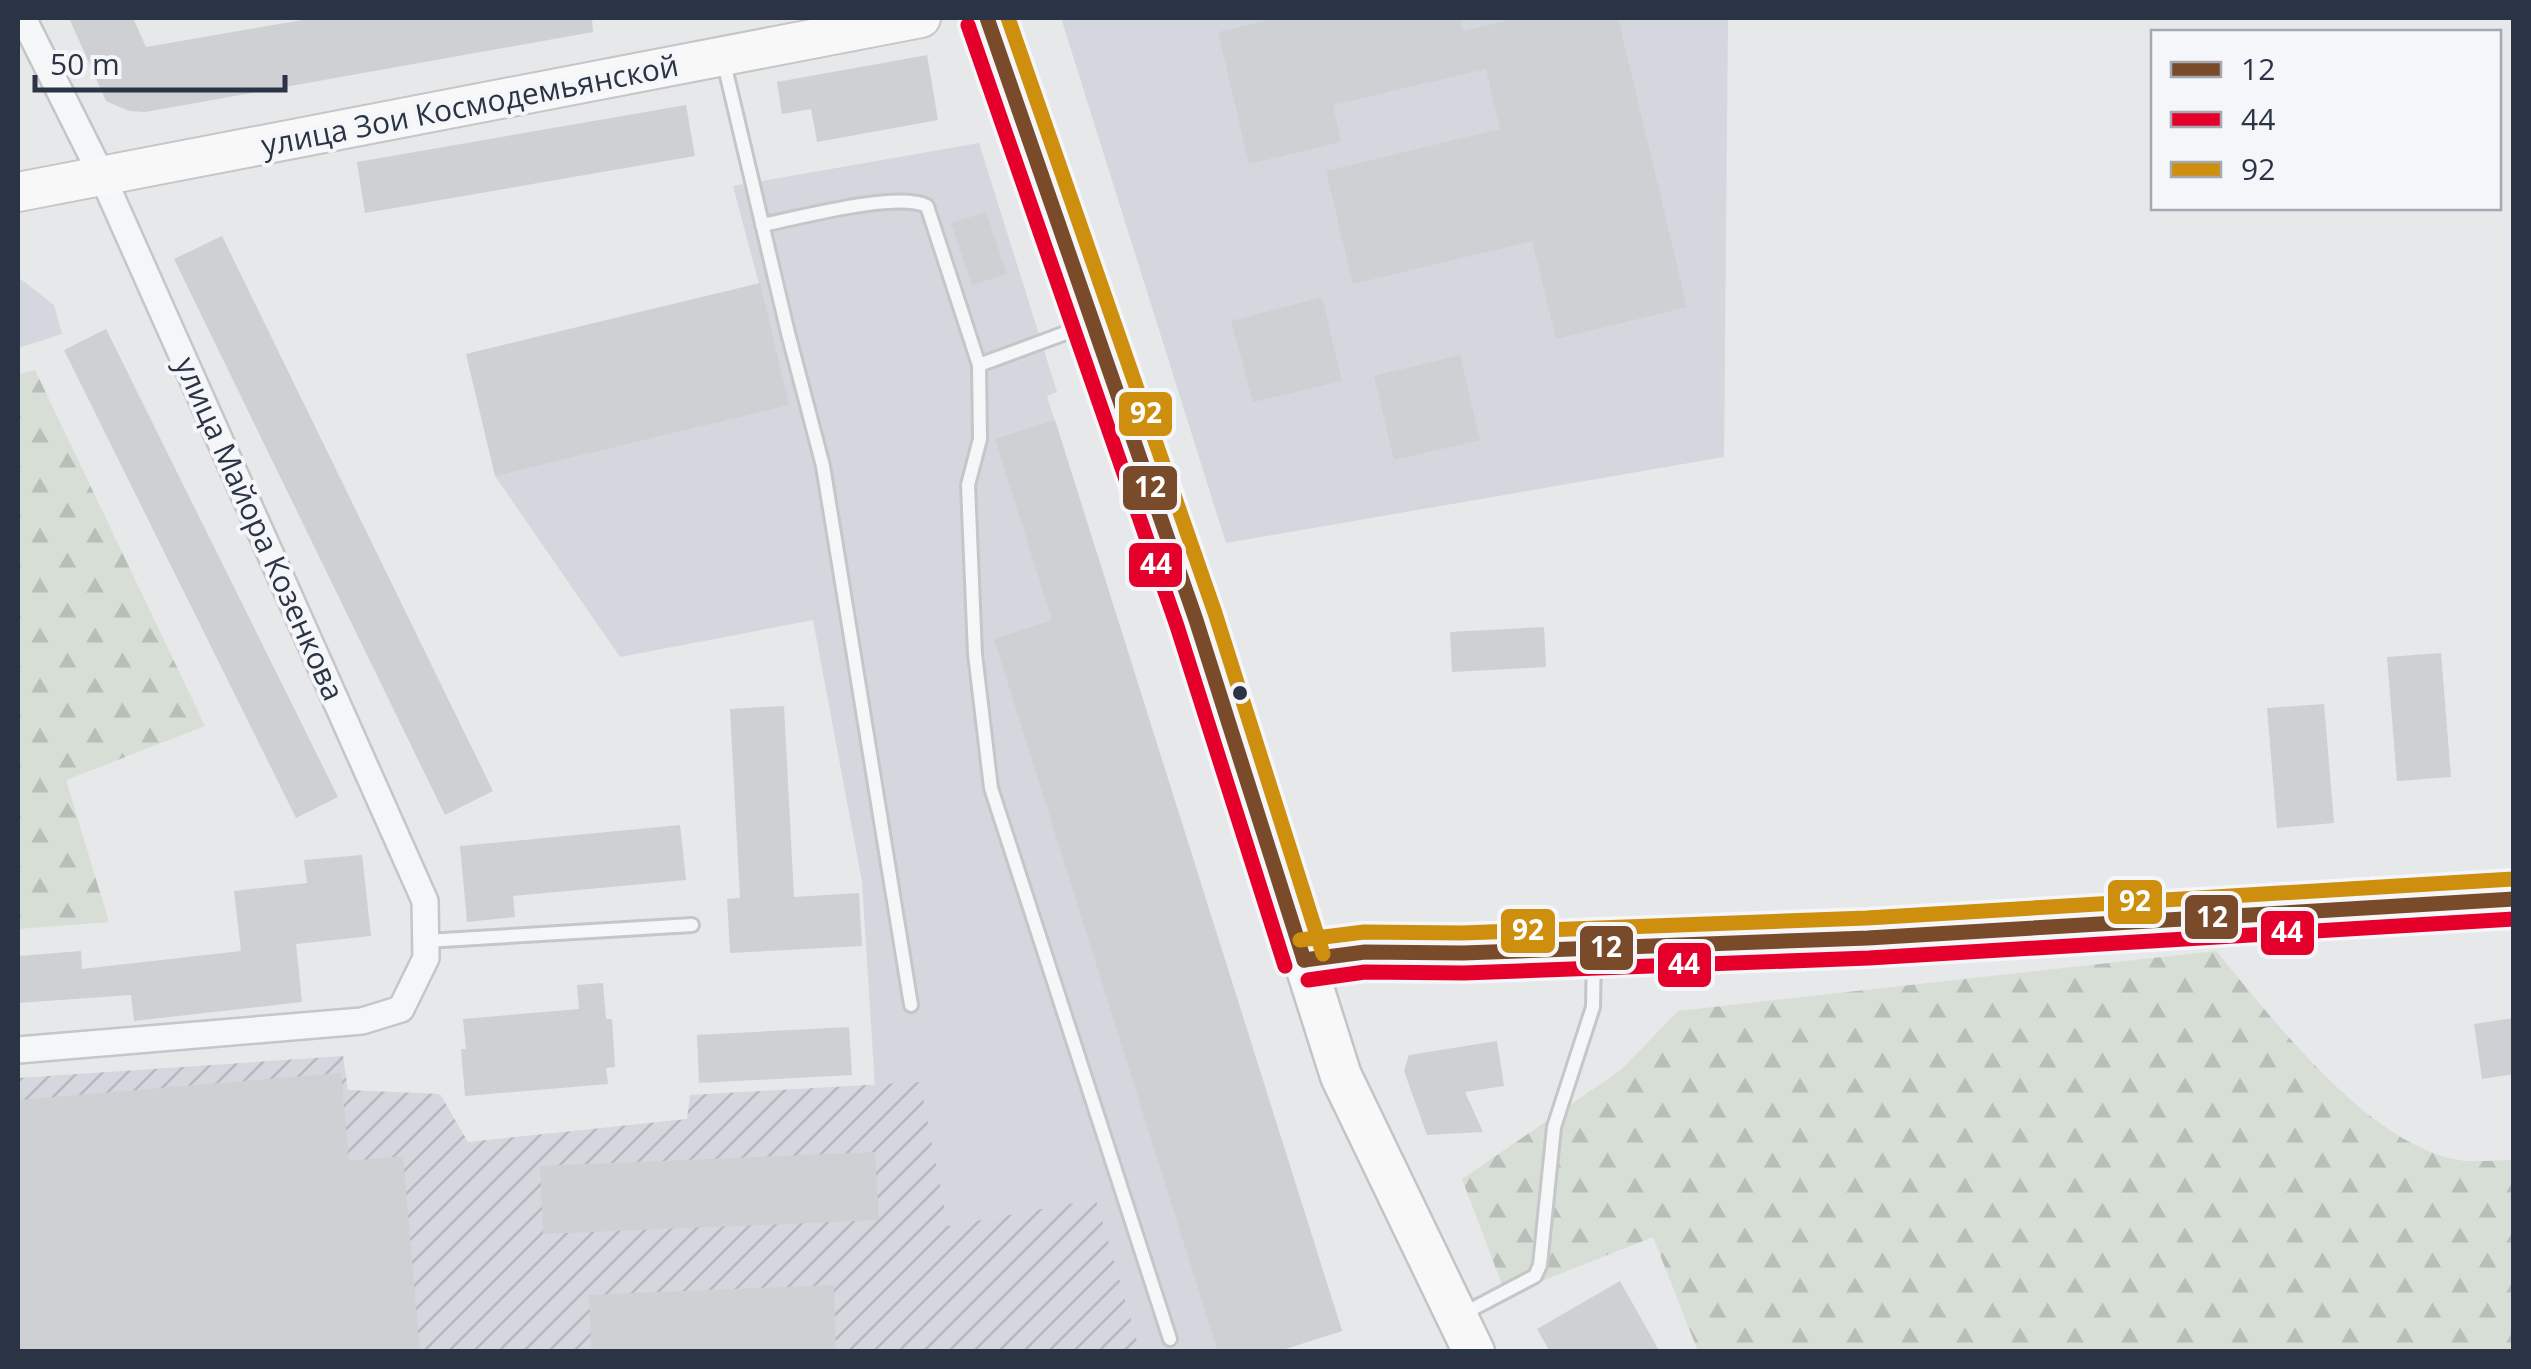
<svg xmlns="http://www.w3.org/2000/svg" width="2531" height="1369" font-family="'Open Sans',sans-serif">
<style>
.built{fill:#d4d7dd}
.industrial{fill:url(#industrial-furrows)}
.forest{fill:url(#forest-firs)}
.building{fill:#ced0d3}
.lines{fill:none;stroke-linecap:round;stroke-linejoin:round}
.service-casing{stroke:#c4c6c8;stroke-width:18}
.minor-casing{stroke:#c4c6c8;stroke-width:30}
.secondary-casing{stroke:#c4c6c8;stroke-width:42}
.primary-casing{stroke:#c2c5c8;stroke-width:45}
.service{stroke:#f5f6f7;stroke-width:12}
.minor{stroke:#f5f6f7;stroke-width:25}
.secondary{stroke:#f8f8f8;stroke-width:38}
.primary{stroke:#f8f8f8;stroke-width:40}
.bus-1-casing{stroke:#f4f6f9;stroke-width:22}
.bus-2-casing{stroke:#f4f6f9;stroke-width:22}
.bus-3-casing{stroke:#f4f6f9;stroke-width:22}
.bus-1{stroke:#7a4b2a;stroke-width:15}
.bus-2{stroke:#e4002b;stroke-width:15}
.bus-3{stroke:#ce8f0e;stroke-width:15}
.bus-dot{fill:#2b3445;stroke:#f4f6f9;stroke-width:4}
.labels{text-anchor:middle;stroke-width:8;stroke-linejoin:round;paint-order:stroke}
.street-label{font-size:30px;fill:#2b3445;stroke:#f4f6f9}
.line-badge{stroke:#f4f6f9;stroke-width:4}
.badge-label{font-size:28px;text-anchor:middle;font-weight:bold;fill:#fff}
</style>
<defs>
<pattern id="industrial-furrows" width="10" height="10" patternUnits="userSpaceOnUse" patternTransform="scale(2.5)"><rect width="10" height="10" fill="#d4d7dd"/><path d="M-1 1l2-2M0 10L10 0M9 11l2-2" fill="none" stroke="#b6b9bf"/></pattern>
<pattern id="forest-firs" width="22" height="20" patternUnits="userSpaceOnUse" patternTransform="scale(2.5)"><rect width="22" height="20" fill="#d6ded6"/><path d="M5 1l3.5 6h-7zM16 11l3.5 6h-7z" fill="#b8bfb9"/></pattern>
</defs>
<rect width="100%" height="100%" fill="#e6e8ea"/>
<g class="built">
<polygon points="1061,18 1728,18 1724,457 1226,543"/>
<polygon points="979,143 1057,392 1047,396 1342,1331 1276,1351 1140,1351 1096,1199 948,1226 920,1083 875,1087 862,882 813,620 620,657 495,476 759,284 733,186"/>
<polygon points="18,277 54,305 62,334 18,348"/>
</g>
<polygon class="industrial" points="343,1056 348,1090 440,1094 468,1142 687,1119 690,1095 920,1082 948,1226 1096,1199 1140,1351 18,1352 18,1078"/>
<g class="forest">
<polygon points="35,370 205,726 66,780 109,922 18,929 18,374"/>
<path d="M2216 951C2273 1019 2368 1145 2459 1160 2476 1163 2496 1160 2513 1160V1351H1698L1653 1237 1506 1295 1462 1179 1621 1070 1678 1011Z"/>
</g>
<g class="building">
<polygon points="69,18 133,18 146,47 314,18 592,18 593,32 145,112 129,111 106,101"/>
<polygon points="1278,18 1460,18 1463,31 1519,18 1618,18 1687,307 1556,339 1532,241 1353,284 1326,171 1500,129 1486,69 1333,105 1341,142 1249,164 1218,32"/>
<polygon points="927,55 938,120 817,142 811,109 782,114 777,82"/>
<polygon points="686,105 695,156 365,213 357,162"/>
<polygon points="986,212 1007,274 972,285 951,223"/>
<polygon points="222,236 493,791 445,815 174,259"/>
<polygon points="760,283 789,405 495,476 466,354"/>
<polygon points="1322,297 1342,381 1253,402 1231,321"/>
<polygon points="106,329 338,797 296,818 64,350"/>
<polygon points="1460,355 1480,440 1394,460 1374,376"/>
<polygon points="1055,420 1342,1331 1276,1352 1218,1352 994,639 1052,620 995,439"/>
<polygon points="1544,627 1546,667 1452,672 1450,632"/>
<polygon points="2441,653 2451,777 2397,781 2387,657"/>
<polygon points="2324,704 2334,823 2277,828 2267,708"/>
<polygon points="784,706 794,897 859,893 862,946 730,953 727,899 740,898 730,709"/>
<polygon points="680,825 686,880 513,896 515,917 467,922 460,846"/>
<polygon points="362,855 371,936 296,944 302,1002 134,1021 131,995 18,1003 18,956 81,951 82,969 241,951 234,891 307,883 304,860"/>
<polygon points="603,983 606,1019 612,1019 615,1067 606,1068 608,1084 465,1096 461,1049 466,1049 463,1019 579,1009 577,985"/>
<polygon points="2514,1018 2514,1074 2482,1079 2474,1024"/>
<polygon points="849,1027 852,1075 699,1083 697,1035"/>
<polygon points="1497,1041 1504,1086 1465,1092 1483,1132 1427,1135 1404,1071 1409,1055"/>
<polygon points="341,1073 349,1161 403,1156 420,1352 18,1352 18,1100"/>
<polygon points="875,1152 879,1220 543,1234 540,1166"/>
<polygon points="1620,1281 1660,1352 1550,1352 1537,1329"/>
<polygon points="834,1285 836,1352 591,1352 589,1295"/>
</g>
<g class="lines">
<defs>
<g id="service">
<polyline points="723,59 788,333 823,466 911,1005"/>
<path d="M762 225C798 218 897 191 927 206L979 365 980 439 968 485 975 654 991 788 1170 1339"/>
<polyline points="979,365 1087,325"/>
<polyline points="426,941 692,925"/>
<polyline points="1459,1316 1535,1276 1540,1265 1554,1127 1593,1007 1594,950"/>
</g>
<polyline id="minor" points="18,1050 362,1021 401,1009 426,958 425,901 103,178 23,18"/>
<polyline id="secondary" points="18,192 921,18"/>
<g id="primary">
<polyline points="987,18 1196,620 1341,1076 1474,1352"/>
<path d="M1304 960C1364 945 1403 956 1463 953 1598 946 1733 939 1868 938L2514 899"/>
</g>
</defs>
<use href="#service" class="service-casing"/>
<use href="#minor" class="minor-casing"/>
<use href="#secondary" class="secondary-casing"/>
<use href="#primary" class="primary-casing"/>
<use href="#service" class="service"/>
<use href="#minor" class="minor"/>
<use href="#secondary" class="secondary"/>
<use href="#primary" class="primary"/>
<defs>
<g id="bus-1">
<polyline points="987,18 1196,620 1304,960"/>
<polyline points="1304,960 1365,952 1463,953 1868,938 2514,899"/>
</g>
<g id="bus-2">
<polyline points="968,25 1177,626 1285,966"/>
<polyline points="1308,980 1365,972 1464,973 1869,958 2514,919"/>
</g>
<g id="bus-3">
<polyline points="1008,18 1215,613 1323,954"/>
<polyline points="1300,940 1364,932 1462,933 1867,918 2513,879"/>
</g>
</defs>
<use href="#bus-1" class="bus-1-casing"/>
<use href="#bus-2" class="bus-2-casing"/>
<use href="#bus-3" class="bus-3-casing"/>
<use href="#bus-1" class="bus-1"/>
<use href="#bus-2" class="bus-2"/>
<use href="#bus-3" class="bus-3"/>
</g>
<circle class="bus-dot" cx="1240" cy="693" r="9"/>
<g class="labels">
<g class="street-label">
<text transform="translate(470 106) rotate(-11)" y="10">улица Зои Космодемьянской</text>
<text transform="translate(259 529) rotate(66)" y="10">улица Майора Козенкова</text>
</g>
</g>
<g class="line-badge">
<rect x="1117" y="390" width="57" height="48" rx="10" fill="#ce8f0e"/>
<rect x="1121" y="464" width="58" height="48" rx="10" fill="#7a4b2a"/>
<rect x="1127" y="541" width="57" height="48" rx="10" fill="#e4002b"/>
<rect x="2106" y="878" width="58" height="48" rx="10" fill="#ce8f0e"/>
<rect x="2183" y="893" width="57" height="48" rx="10" fill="#7a4b2a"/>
<rect x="1499" y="907" width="58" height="48" rx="10" fill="#ce8f0e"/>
<rect x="2259" y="909" width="57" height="48" rx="10" fill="#e4002b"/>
<rect x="1578" y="924" width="57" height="48" rx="10" fill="#7a4b2a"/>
<rect x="1656" y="941" width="57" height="48" rx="10" fill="#e4002b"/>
</g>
<g class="badge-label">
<text x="1146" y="423">92</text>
<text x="1150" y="497">12</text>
<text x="1156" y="574">44</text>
<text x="2135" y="911">92</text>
<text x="2212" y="927">12</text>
<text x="1528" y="940">92</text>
<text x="2287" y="942">44</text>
<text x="1606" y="957">12</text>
<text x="1684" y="974">44</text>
</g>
<rect width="2531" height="1369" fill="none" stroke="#2b3445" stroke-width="40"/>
<rect x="2151" y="30" width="350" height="180" fill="#f4f6f9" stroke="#a4a8b1" stroke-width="2.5"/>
<rect x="2171" y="62" width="50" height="15" fill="#7a4b2a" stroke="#a4a8b1" stroke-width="2.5"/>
<text x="2241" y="80" font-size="30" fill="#2b3445">12</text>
<rect x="2171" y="112" width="50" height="15" fill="#e4002b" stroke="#a4a8b1" stroke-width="2.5"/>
<text x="2241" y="130" font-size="30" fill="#2b3445">44</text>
<rect x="2171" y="162" width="50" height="15" fill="#ce8f0e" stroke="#a4a8b1" stroke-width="2.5"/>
<text x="2241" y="180" font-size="30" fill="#2b3445">92</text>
<path d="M35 75v15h250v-15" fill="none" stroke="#2b3445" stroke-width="5"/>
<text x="50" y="75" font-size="30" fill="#2b3445" stroke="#f4f6f9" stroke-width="8" paint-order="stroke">50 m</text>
</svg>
